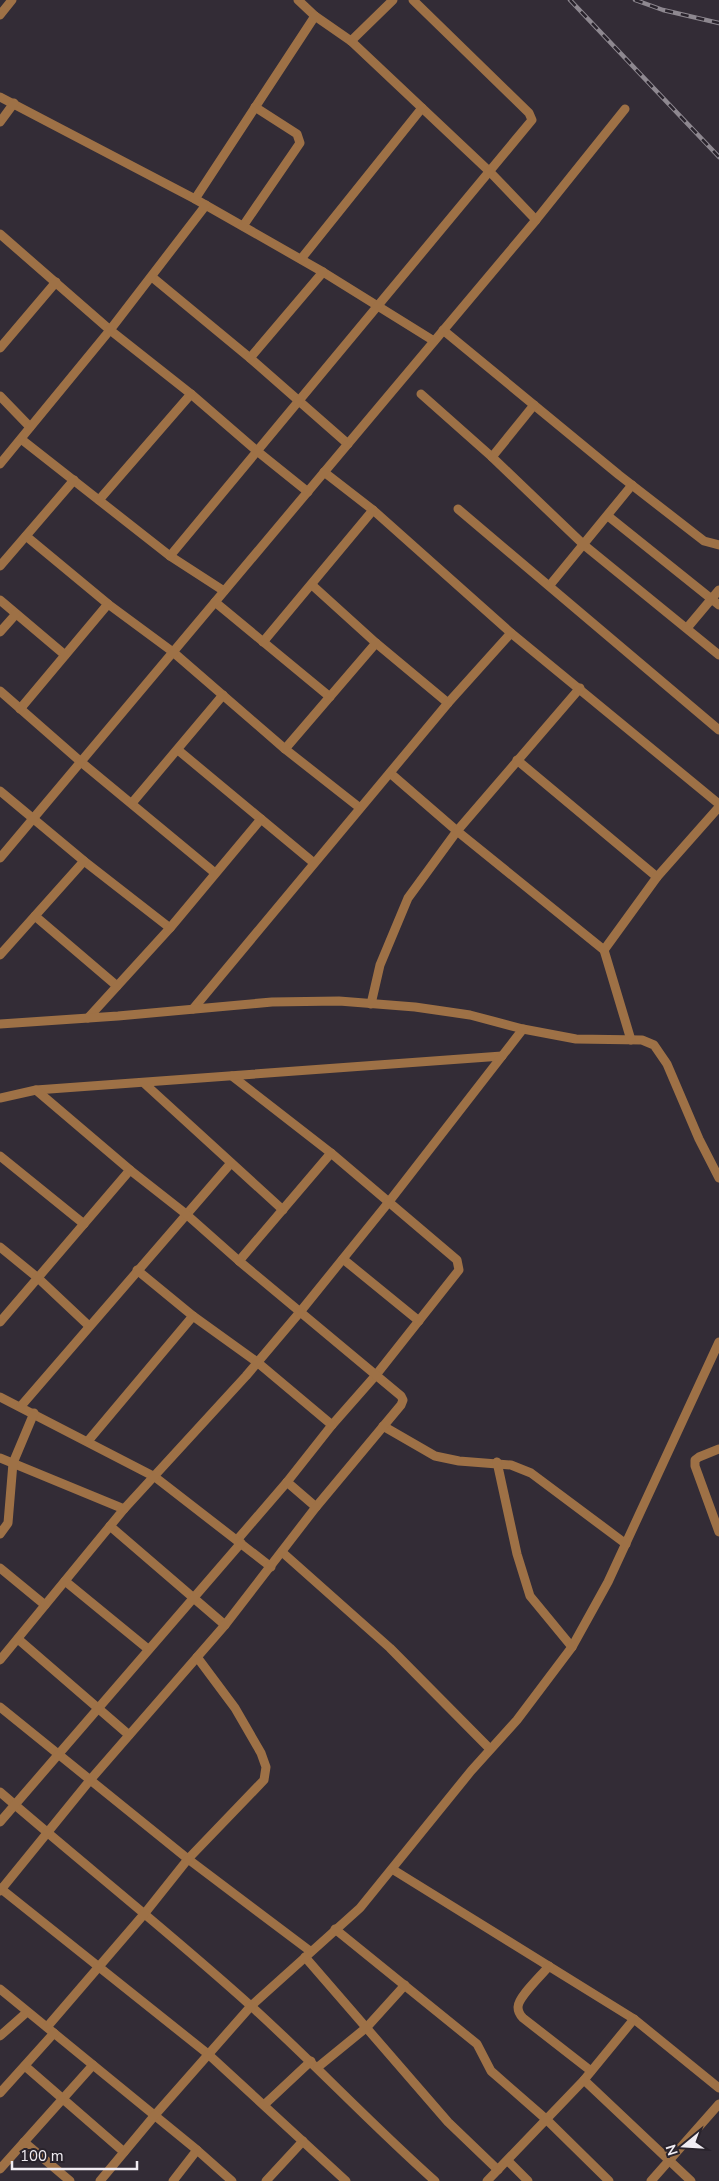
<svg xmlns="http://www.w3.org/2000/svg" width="719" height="2181" font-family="'Nunito Sans',sans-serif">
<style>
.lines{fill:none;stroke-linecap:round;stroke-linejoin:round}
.minor{stroke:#9e7146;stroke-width:9}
.rail-casing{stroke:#8e8890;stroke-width:4.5}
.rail{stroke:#29232c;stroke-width:2.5;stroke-dasharray:8;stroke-linecap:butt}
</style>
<rect width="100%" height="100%" fill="#332c36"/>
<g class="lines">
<g class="minor">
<polyline points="298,0 315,16 351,41 490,172 536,220"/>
<polyline points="0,15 12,0"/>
<polyline points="351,41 393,0"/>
<polyline points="0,97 195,199 323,272 434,341"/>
<polyline points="0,122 14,103"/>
<polyline points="195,199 315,16"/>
<polyline points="243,226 300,143 297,134 255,107"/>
<polyline points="0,234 110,330 191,394 257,451 308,492"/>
<polyline points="301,259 422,108"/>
<polyline points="152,277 250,358 348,444"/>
<polyline points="443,330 619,475 704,541 719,545"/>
<polyline points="0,348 56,282"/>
<polyline points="250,358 323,272"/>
<polyline points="421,394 492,457 584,545 719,655"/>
<polyline points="0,396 30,427"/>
<polyline points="21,439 170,556 224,591"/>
<polyline points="492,457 534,405"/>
<polyline points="0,464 110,330 206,205"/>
<polyline points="324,472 373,510 511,633 719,804"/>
<polyline points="99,500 191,394"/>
<polyline points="458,509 719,730"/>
<polyline points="608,516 719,605"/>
<polyline points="26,536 108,604 173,652 285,749 360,808"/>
<polyline points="170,556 532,120 529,113 413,0"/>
<polyline points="0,566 74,480"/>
<polyline points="312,585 376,643 448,703"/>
<polyline points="550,585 632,485"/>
<polyline points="0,600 65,655"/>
<polyline points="215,602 330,697"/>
<polyline points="687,628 719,590"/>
<polyline points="0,632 16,614"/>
<polyline points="263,642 373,510"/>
<polyline points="0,691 81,762 215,873"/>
<polyline points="20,709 108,604"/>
<polyline points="285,749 376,643"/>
<polyline points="178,750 314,863"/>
<polyline points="517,760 657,877"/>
<polyline points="390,773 457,831 604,950"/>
<polyline points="0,791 84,861 170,928"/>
<polyline points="132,803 223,695"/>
<polyline points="0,858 536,220 625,109"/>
<polyline points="35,916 117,986"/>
<polyline points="0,955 84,861"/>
<polyline points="371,1004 380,965 408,898 457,831 580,688"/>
<polyline points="193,1009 448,703 511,633"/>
<polyline points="88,1018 170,928 261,819"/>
<polyline points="0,1024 118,1016 272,1002 339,1001 415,1007 470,1015 523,1029 576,1039 642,1040 654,1045 667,1064 699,1139 719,1178"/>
<polyline points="631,1040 604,950 657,877 719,807"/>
<polyline points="232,1076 331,1153 457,1260 459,1270 376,1375 332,1425 287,1482 237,1540"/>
<polyline points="145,1084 283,1210"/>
<polyline points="0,1098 36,1090 502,1056"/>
<polyline points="0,1156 84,1224"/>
<polyline points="0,1247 38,1278 89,1326"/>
<polyline points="343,1259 419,1321"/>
<polyline points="239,1261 331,1153"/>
<polyline points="137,1270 193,1316 257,1362 332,1425"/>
<polyline points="0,1322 130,1170"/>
<polyline points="0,1397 155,1477 271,1567"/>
<polyline points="21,1406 231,1163"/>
<polyline points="383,1426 435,1456 459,1461 511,1465 531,1473 626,1544"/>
<polyline points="88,1441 193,1316"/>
<polyline points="719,1449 699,1457 695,1460 695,1466 719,1532"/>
<polyline points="0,1458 124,1509"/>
<polyline points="497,1462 517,1554 530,1596 572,1647"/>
<polyline points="287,1482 316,1507"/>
<polyline points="110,1526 225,1625"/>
<polyline points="0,1534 8,1523 13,1463 34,1413"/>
<polyline points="282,1552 390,1648 490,1749"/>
<polyline points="0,1568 45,1605"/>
<polyline points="65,1581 148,1649"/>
<polyline points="18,1639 129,1735"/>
<polyline points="0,1660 124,1509 246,1376 300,1312 388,1203 523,1029"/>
<polyline points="0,1707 188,1859 310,1951"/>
<path d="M0 1792C83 1864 169 1932 251 2006 314 2063 372 2125 435 2181"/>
<polyline points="0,1822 241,1543"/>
<polyline points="392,1869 634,2019 719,2088"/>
<polyline points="0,1888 208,2054 346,2181"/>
<polyline points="0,1891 91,1779 225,1625 316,1507 401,1405 403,1400 401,1396 239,1261 186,1214 130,1170 36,1090"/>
<polyline points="335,1929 477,2044 491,2071 547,2120 609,2181"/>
<polyline points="305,1957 448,2122 498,2170"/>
<path d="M549 1966C542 1975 518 1997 518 2007 518 2011 520 2015 523 2018L591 2071"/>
<polyline points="0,1989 197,2150 232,2181"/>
<polyline points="47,2027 145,1913 188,1859 264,1780 266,1767 261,1753 235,1708 197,1657"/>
<polyline points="0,2036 27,2012"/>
<polyline points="25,2066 124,2152"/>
<polyline points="318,2067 367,2027 405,1985"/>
<polyline points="584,2080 691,2181"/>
<polyline points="0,2093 54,2033"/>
<polyline points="264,2105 311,2061"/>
<polyline points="24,2142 70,2181"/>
<polyline points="508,2161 528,2181"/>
<polyline points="0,2169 93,2065"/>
<polyline points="100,2181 155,2115 251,2006 360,1908 471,1771 517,1720 572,1647 608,1582 719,1342"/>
<polyline points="173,2181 197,2150"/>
<polyline points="266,2181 303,2141"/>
<polyline points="487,2181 584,2080 634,2019"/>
<polyline points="651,2181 719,2104"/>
</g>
<defs>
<g id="rail">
<polyline points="570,0 719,157"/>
<polyline points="635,0 663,10 719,23"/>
</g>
</defs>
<use href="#rail" class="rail-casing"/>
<use href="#rail" class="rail"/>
</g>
<g transform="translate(684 2146) rotate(252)" stroke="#29232c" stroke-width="4" paint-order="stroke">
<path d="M0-4L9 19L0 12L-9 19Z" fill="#f0ecf2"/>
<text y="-8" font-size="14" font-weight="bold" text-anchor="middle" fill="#f0ecf2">N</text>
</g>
<path d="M12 2161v8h125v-8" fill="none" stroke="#f0ecf2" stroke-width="2.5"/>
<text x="20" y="2161" font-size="15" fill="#f0ecf2" stroke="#29232c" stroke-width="4" paint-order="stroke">100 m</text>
</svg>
